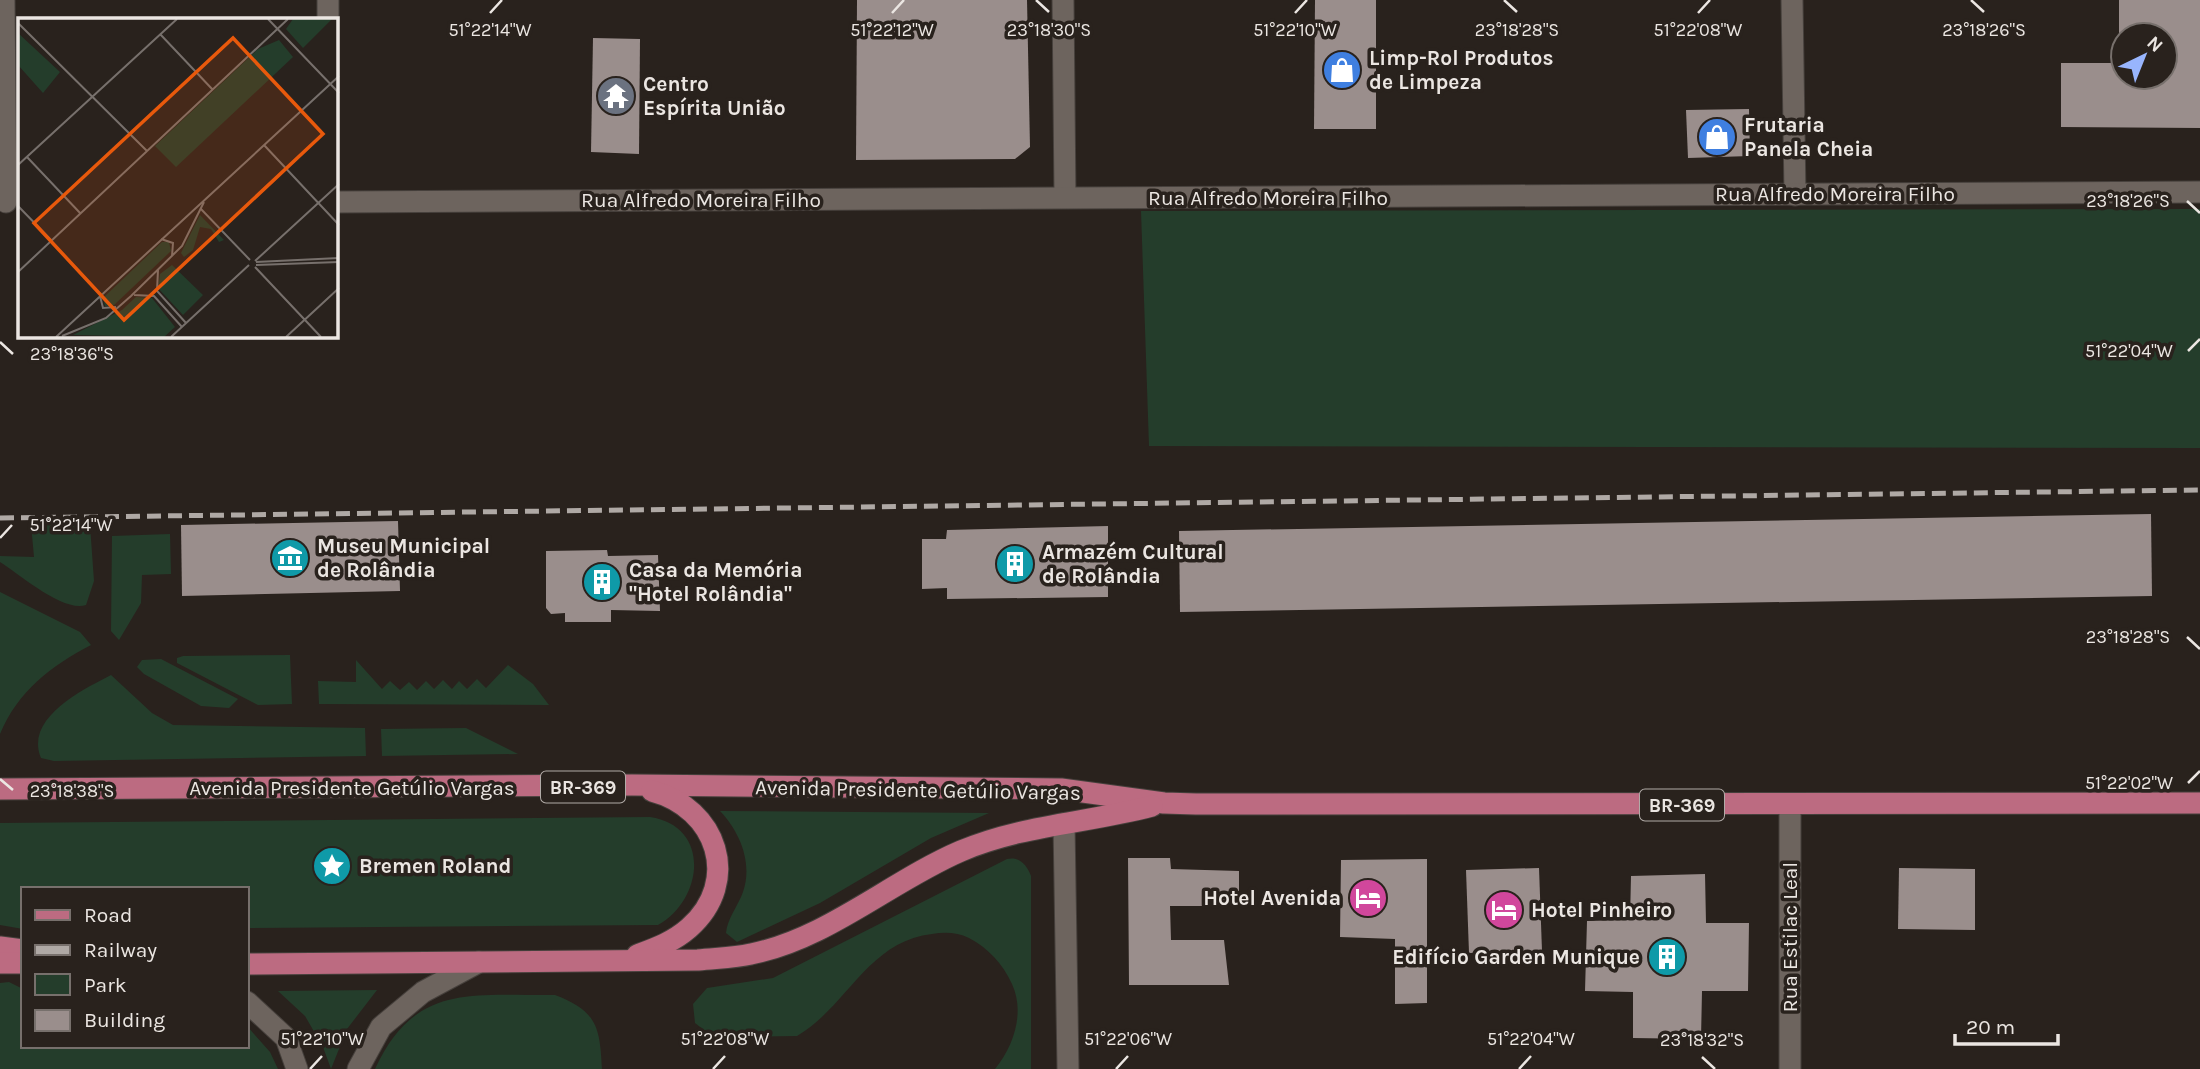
<svg xmlns="http://www.w3.org/2000/svg" width="2200" height="1069" font-family="Karla,sans-serif">
<style>
.green{fill:#243d2b}
.building{fill:#9a8e8c;fill-rule:evenodd}
.lines{fill:none;stroke-linecap:round;stroke-linejoin:round}
.minor-casing{stroke:#46403c;stroke-width:23}
.tertiary-casing{stroke:#46403c;stroke-width:23}
.primary-casing{stroke:#46403c;stroke-width:23}
.minor{stroke:#6d645e;stroke-width:21}
.tertiary{stroke:#6d645e;stroke-width:21}
.primary{stroke:#bc6b81;stroke-width:21}
.rail{stroke:#afa9a5;stroke-width:5;stroke-dasharray:14 7;stroke-linecap:butt}
.ticks{fill:none;stroke:#ebe6e2;stroke-width:2.5}
.labels{text-anchor:middle;stroke-width:7;stroke-linejoin:round;paint-order:stroke}
.shield{fill:#29221d;stroke:#b1aba7;stroke-width:2}
.shield-label{font-size:19px;font-weight:bold;fill:#ebe6e2}
.poi-label{font-size:21px;font-weight:bold;fill:#ebe6e2;stroke:#29221d;text-anchor:start}
.street-label{font-size:21px;fill:#ebe6e2;stroke:#29221d}
.inset-road{fill:none;stroke:#77706c;stroke-width:2}
.view{fill:#e8590c;fill-opacity:0.15;stroke:#e8590c;stroke-width:3.5}
.inset-edge{fill:none;stroke:#ebe6e2;stroke-width:3.5}
.ticks-label{font-size:18px;text-anchor:middle;fill:#ebe6e2;stroke:#29221d;stroke-width:7;stroke-linejoin:round;paint-order:stroke}
</style>
<rect width="100%" height="100%" fill="#29221d"/>
<g class="green">
<polygon points="2200,209 2200,448 1149,446 1141,211"/>
<path d="M31 524 90 525 94 581 86 605C64 613 19 574 0 562V556L34 557Z"/>
<polygon points="170,534 171,574 142,575 141,603 119,640 111,631 112,536"/>
<path d="M0 592 80 632 91 645C51 666 18 691 0 734Z"/>
<polygon points="290,655 292,704 258,705 177,663 177,658 183,656"/>
<polygon points="161,659 238,699 229,708 201,706 144,674 137,667 142,660"/>
<polygon points="356,660 382,689 390,681 400,690 409,682 417,690 426,681 434,689 443,680 452,689 459,681 467,689 477,679 486,688 508,665 533,684 549,705 319,704 318,681 356,682"/>
<path d="M111 675 152 713 173 725 365 728 366 756 54 761 41 758C24 718 84 689 111 675Z"/>
<polygon points="466,728 518,754 382,756 381,729"/>
<path d="M720 811 989 813 931 838 820 903 737 942 726 933C727 919 738 906 743 892 753 863 740 832 720 811Z"/>
<path d="M650 817C711 826 704 899 658 925L247 928V889H23V929L0 925V823Z"/>
<path d="M1007 859C1019 856 1027 865 1031 876V1069H995C1014 1046 1025 1012 1012 984 1003 964 988 948 969 938 957 932 944 932 932 934 868 941 847 1007 797 1036L713 1037 695 1023 693 1004 707 988 773 978Z"/>
<polygon points="9,982 23,989 23,1046 247,1046 247,1026 270,1052 278,1069 0,1069 0,983"/>
<polygon points="377,990 347,1029 331,1069 323,1047 305,1016 278,991"/>
<path d="M555 995C597 1011 600 1027 602 1069H375C415 982 473 996 555 995Z"/>
</g>
<g class="building">
<polygon points="857,0 1027,0 1030,147 1015,159 856,160"/>
<polygon points="1315,0 1376,0 1376,129 1314,129"/>
<path d="M2119 0H2200V128L2061 127V63H2119ZM2123 35H2165V77H2123Z"/>
<polygon points="593,38 640,39 639,154 591,152"/>
<polygon points="1749,109 1750,156 1688,158 1686,110"/>
<polygon points="2151,514 2152,596 1180,612 1179,531"/>
<polygon points="398,521 400,591 182,596 181,525"/>
<polygon points="1108,526 1108,597 947,599 947,588 922,589 922,539 946,539 947,530"/>
<polygon points="607,550 608,556 658,555 660,611 611,610 611,622 565,622 565,613 551,614 546,608 546,551"/>
<polygon points="1128,858 1170,858 1171,869 1239,871 1239,906 1170,906 1171,940 1224,940 1229,985 1129,985"/>
<polygon points="1427,859 1427,1003 1395,1004 1395,939 1340,937 1341,860"/>
<polygon points="1539,868 1542,951 1469,953 1466,870"/>
<polygon points="1899,868 1975,869 1975,930 1898,929"/>
<polygon points="1705,874 1706,923 1749,923 1748,991 1702,991 1701,1039 1633,1038 1633,992 1585,991 1587,921 1630,920 1631,876"/>
</g>
<g class="lines">
<defs>
<g id="minor">
<polyline points="4,0 6,202"/>
<polyline points="328,0 328,19"/>
<polyline points="1063,0 1065,197"/>
<polyline points="1792,0 1795,195"/>
<polyline points="336,202 2200,192"/>
<polyline points="1064,824 1068,1069"/>
<polyline points="1790,1069 1790,806"/>
</g>
<g id="tertiary">
<polyline points="247,1002 286,1038 297,1069"/>
<polyline points="358,1069 381,1027 423,992 479,962"/>
</g>
<g id="primary">
<polyline points="0,789 632,785 1061,789 1164,803 1196,804 2200,803"/>
<polyline points="0,947 23,950"/>
<path d="M637 955C656 948 673 942 689 928 742 881 717 808 652 791"/>
<polyline points="0,963 23,963"/>
<path d="M247 964 698 960C716 958 734 958 751 954 827 939 891 881 961 851 1022 825 1088 823 1152 806"/>
</g>
</defs>
<use href="#minor" class="minor-casing"/>
<use href="#tertiary" class="tertiary-casing"/>
<use href="#primary" class="primary-casing"/>
<use href="#minor" class="minor"/>
<use href="#tertiary" class="tertiary"/>
<use href="#primary" class="primary"/>
<polyline class="rail" points="0,518 2200,490"/>
</g>
<path class="ticks" d="M1036 0 1049 12M1504 0 1517 12M1971 0 1984 12M490 13 502 0M892 13 904 0M1295 13 1307 0M1698 13 1710 0M2187 201 2200 213M0 342 13 354M2188 351 2200 339M0 538 12 525M2187 637 2200 649M0 779 13 790M2188 783 2200 771M1702 1057 1715 1069M310 1069 322 1056M713 1069 725 1056M1116 1069 1128 1056M1519 1069 1531 1056"/>
<defs>
<symbol id="shop-disc" viewBox="-11 -11 22 22"><circle r="9.5" fill="#3f7fe0" stroke="#29221d"/><path d="M-5-2.5h2.3a2.7 3.5 0 0 1 5.4 0H5L5.5 6h-11ZM-1.5-2.5h3a1.5 2.3 0 0 0-3 0Z" fill="#fff"/></symbol>
<symbol id="temple-disc" viewBox="-11 -11 22 22"><circle r="9.5" fill="#6b7280" stroke="#29221d"/><path d="M0-6L5-2H3V0L6.5 2.5H4V6H1.5V3h-3V6H-4V2.5H-6.5L-3 0V-2H-5Z" fill="#fff"/></symbol>
<symbol id="museum-disc" viewBox="-11 -11 22 22"><circle r="9.5" fill="#0f9aa8" stroke="#29221d"/><path d="M0-6L6-3V-2H-6V-3ZM-5-1h2V3h-2ZM-1-1h2V3h-2ZM3-1h2V3H3ZM-6 4H6V6H-6Z" fill="#fff"/></symbol>
<symbol id="building-disc" viewBox="-11 -11 22 22"><circle r="9.5" fill="#0f9aa8" stroke="#29221d"/><path d="M-4-6H4V6H1V3H-1V6H-4ZM-2.5-4.3h1.7v1.8h-1.7ZM.8-4.3h1.7v1.8H.8ZM-2.5-1h1.7V.8h-1.7ZM.8-1h1.7V.8H.8Z" fill="#fff"/></symbol>
<symbol id="sight-disc" viewBox="-11 -11 22 22"><circle r="9.5" fill="#0f9aa8" stroke="#29221d"/><path d="M0-6L1.8-2.2L6-1.7L2.9 1.2L3.7 5.4L0 3.3L-3.7 5.4L-2.9 1.2L-6-1.7L-1.8-2.2Z" fill="#fff"/></symbol>
<symbol id="hotel-disc" viewBox="-11 -11 22 22"><circle r="9.5" fill="#d1479c" stroke="#29221d"/><path d="M-6-4.5h1.5V1H6V5H4.5V3h-9V5H-6ZM-4 0a1.8 1.8 0 1 1 3.6 0ZM.5 0V-2.5h3Q6-2.5 6 0Z" fill="#fff"/></symbol>
</defs>
<g fill-rule="evenodd">
<use href="#shop-disc" x="1320" y="48" width="44" height="44"/>
<use href="#temple-disc" x="594" y="74" width="44" height="44"/>
<use href="#shop-disc" x="1695" y="115" width="44" height="44"/>
<use href="#museum-disc" x="268" y="536" width="44" height="44"/>
<use href="#building-disc" x="993" y="542" width="44" height="44"/>
<use href="#building-disc" x="580" y="560" width="44" height="44"/>
<use href="#sight-disc" x="310" y="844" width="44" height="44"/>
<use href="#hotel-disc" x="1346" y="876" width="44" height="44"/>
<use href="#hotel-disc" x="1482" y="888" width="44" height="44"/>
<use href="#building-disc" x="1645" y="935" width="44" height="44"/>
</g>
<g class="labels">
<g class="shield">
<rect x="541" y="771.5" width="84" height="31" rx="5"/>
<rect x="1640" y="789.5" width="84" height="31" rx="5"/>
</g>
<g class="shield-label">
<text x="583" y="794">BR-369</text>
<text x="1682" y="812">BR-369</text>
</g>
<g class="poi-label">
<text x="1369" y="65">Limp-Rol Produtos<tspan x="1369" dy="24">de Limpeza</tspan></text>
<text x="643" y="91">Centro<tspan x="643" dy="24">Espírita União</tspan></text>
<text x="1744" y="132">Frutaria<tspan x="1744" dy="24">Panela Cheia</tspan></text>
<text x="317" y="553">Museu Municipal<tspan x="317" dy="24">de Rolândia</tspan></text>
<text x="1042" y="559">Armazém Cultural<tspan x="1042" dy="24">de Rolândia</tspan></text>
<text x="629" y="577">Casa da Memória<tspan x="629" dy="24">"Hotel Rolândia"</tspan></text>
<text x="359" y="873">Bremen Roland</text>
<text x="1341" y="905" text-anchor="end">Hotel Avenida</text>
<text x="1531" y="917">Hotel Pinheiro</text>
<text x="1640" y="964" text-anchor="end">Edifício Garden Munique</text>
</g>
<g class="street-label">
<text x="1835" y="201">Rua Alfredo Moreira Filho</text>
<text x="1268" y="205">Rua Alfredo Moreira Filho</text>
<text x="701" y="207">Rua Alfredo Moreira Filho</text>
<text x="352" y="795">Avenida Presidente Getúlio Vargas</text>
<text transform="translate(918 790) rotate(1)" y="7">Avenida Presidente Getúlio Vargas</text>
<text transform="translate(1790 937) rotate(-90)" y="7">Rua Estilac Leal</text>
</g>
</g>
<g transform="translate(18 18)">
<rect width="320" height="320" fill="#29221d"/>
<path d="M275 1H314L285 30 268 11ZM0 15 42 54 25 75 0 47ZM261 22 275 39 158 149 137 128 240 31ZM182 197 206 222 201 224 193 211 182 209 175 232 166 239 163 235ZM144 224H151L153 233 95 288H87L85 280ZM154 247 185 277 165 297 140 270 142 256ZM118 279 134 280 157 309 146 319 55 317 104 292Z" fill="#243d2b"/>
<path class="inset-road" d="M250 1 321 75M0 5 129 133M142 16 195 72M246 127 321 207M9 139 63 196M0 147 159 1M0 188 34 223M182 190 232 242M143 221 155 225 154 238M237 243 321 166M238 244 321 240M238 247 321 244M237 249 303 319M140 252 139 273 168 305M0 254 270 1M116 277 136 278 164 309M82 278 85 290 98 289M44 318 88 300 113 278 164 228 186 184M38 319 321 58M153 319 231 247M268 319 321 270"/>
<path class="view" d="M215 20 305 116 106 302 16 205Z"/>
<rect width="320" height="320" class="inset-edge"/>
</g>
<g class="ticks-label">
<text x="1517" y="36">23°18'28"S</text>
<text x="1049" y="36">23°18'30"S</text>
<text x="1984" y="36">23°18'26"S</text>
<text x="892" y="36">51°22'12"W</text>
<text x="1295" y="36">51°22'10"W</text>
<text x="1698" y="36">51°22'08"W</text>
<text x="490" y="36">51°22'14"W</text>
<text x="2128" y="207">23°18'26"S</text>
<text x="2129" y="357">51°22'04"W</text>
<text x="72" y="360">23°18'36"S</text>
<text x="71" y="531">51°22'14"W</text>
<text x="2128" y="643">23°18'28"S</text>
<text x="2129" y="789">51°22'02"W</text>
<text x="72" y="797">23°18'38"S</text>
<text x="322" y="1045">51°22'10"W</text>
<text x="725" y="1045">51°22'08"W</text>
<text x="1128" y="1045">51°22'06"W</text>
<text x="1531" y="1045">51°22'04"W</text>
<text x="1702" y="1046">23°18'32"S</text>
</g>
<rect x="21" y="887" width="228" height="161" fill="#29221d" stroke="#77706c" stroke-width="2"/>
<rect x="35" y="910" width="35" height="10" fill="#bc6b81" stroke="#77706c" stroke-width="2"/>
<text x="84" y="922" font-size="21" fill="#ebe6e2">Road</text>
<rect x="35" y="945" width="35" height="10" fill="#afa9a5" stroke="#77706c" stroke-width="2"/>
<text x="84" y="957" font-size="21" fill="#ebe6e2">Railway</text>
<rect x="35" y="974" width="35" height="21" fill="#243d2b" stroke="#77706c" stroke-width="2"/>
<text x="84" y="992" font-size="21" fill="#ebe6e2">Park</text>
<rect x="35" y="1010" width="35" height="21" fill="#9a8e8c" stroke="#77706c" stroke-width="2"/>
<text x="84" y="1027" font-size="21" fill="#ebe6e2">Building</text>
<g transform="translate(2144 56) rotate(43)"><circle r="33" fill="#29221d" stroke="#77706c" stroke-width="2"/>
<path d="M0-5L12 26L0 18L-12 26Z" fill="#98b5fd"/>
<text y="-10" font-size="19" font-weight="bold" text-anchor="middle" fill="#ebe6e2">N</text>
</g>
<path d="M1955 1034v10h103v-10" fill="none" stroke="#ebe6e2" stroke-width="3.5"/>
<text x="1966" y="1034" font-size="21" fill="#ebe6e2" stroke="#29221d" stroke-width="5" paint-order="stroke">20 m</text>
</svg>
